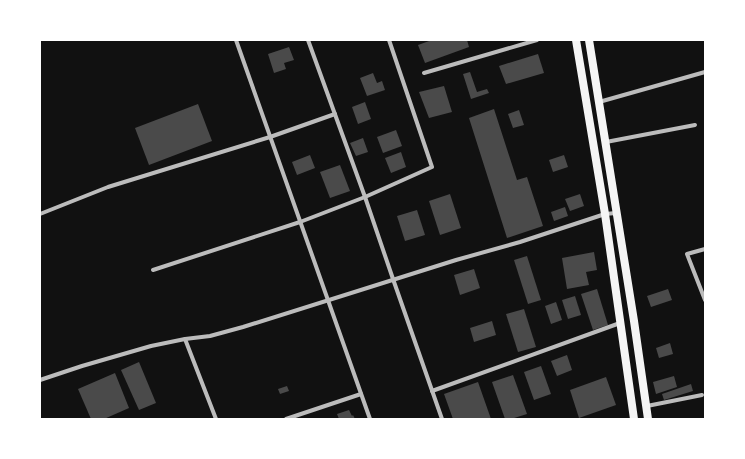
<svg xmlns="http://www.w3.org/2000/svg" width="745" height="459" font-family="'Asap Condensed',sans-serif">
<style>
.building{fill:#4a4a4a}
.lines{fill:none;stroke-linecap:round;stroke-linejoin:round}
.minor{stroke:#bcbcbc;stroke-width:4}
.trunk{stroke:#f5f5f5;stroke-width:8}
</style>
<rect width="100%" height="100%" fill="#111"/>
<g class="building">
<polygon points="432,40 467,40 469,47 425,63 418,45"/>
<polygon points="289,47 294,60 284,63 286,69 274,73 268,54"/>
<polygon points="538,54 544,73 506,84 499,66"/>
<polygon points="470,72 477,92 487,89 489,93 471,99 463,74"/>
<polygon points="373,73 377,83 382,81 385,90 367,96 360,78"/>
<polygon points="444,86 452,112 429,118 419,92"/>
<polygon points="365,102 371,119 358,124 352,107"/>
<polygon points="198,104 212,141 149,165 135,128"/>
<polygon points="494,109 517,180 527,177 543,226 507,238 469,118"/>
<polygon points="519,110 524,125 513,128 508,114"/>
<polygon points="396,130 402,146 383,153 377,137"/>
<polygon points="363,138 368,152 356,156 350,143"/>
<polygon points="401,152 406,167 391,173 385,158"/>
<polygon points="310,155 315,168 297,175 292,162"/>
<polygon points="564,155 568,167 553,172 549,160"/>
<polygon points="340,165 350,191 330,198 320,172"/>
<polygon points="450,194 461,228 440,235 429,201"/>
<polygon points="580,194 584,206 570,211 565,199"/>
<polygon points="565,207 568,216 554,221 551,212"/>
<polygon points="417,210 425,235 405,241 397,216"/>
<polygon points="594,252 597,270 586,272 589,285 567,289 562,258"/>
<polygon points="527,256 541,300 528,304 514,260"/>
<polygon points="474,269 480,288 460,295 454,275"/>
<polygon points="597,289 608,325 593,330 581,294"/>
<polygon points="668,289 672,300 651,307 647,296"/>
<polygon points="575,296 581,315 568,319 562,300"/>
<polygon points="556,302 562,320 551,324 545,306"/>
<polygon points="524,309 536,347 518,352 506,314"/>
<polygon points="492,321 496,335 474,342 470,328"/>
<polygon points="670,343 673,354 659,358 656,348"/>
<polygon points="567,355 572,370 557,376 551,361"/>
<polygon points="139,362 156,403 139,410 121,370"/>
<polygon points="541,366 551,394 534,400 524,372"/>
<polygon points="115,373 129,408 104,419 91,419 78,389"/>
<polygon points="513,375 527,414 511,419 505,419 492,382"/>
<polygon points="674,376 677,387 656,394 653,382"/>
<polygon points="606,377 616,405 579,418 570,390"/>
<polygon points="478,382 491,419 453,419 444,394"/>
<polygon points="691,384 693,391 664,400 662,394"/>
<polygon points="287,386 289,391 280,394 278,389"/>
<polygon points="349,410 352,416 353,415 355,419 339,419 337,414"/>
</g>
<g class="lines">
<g class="minor">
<polyline points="236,40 370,419"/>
<polyline points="308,40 365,197 393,279 442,419"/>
<polyline points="424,73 537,40"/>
<polyline points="599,102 705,72"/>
<polyline points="606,142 695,125"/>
<polyline points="40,214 108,187 270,137 335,114"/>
<polyline points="705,249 687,254 705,300"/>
<polyline points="153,270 300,222 365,197 432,167 389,40"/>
<polyline points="185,339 216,419"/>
<polyline points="40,380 82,366 151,346 185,339 210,336 243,327 456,260 520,242 605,214 616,213"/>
<polyline points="432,391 620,323"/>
<polyline points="647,406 702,395"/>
<polyline points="286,419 361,394"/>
</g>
<g class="trunk">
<polyline points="576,40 605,214 634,419"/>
<polyline points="589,40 634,321 648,419"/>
</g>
</g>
<rect width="745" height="459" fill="none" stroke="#ffffff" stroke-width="82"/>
</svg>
